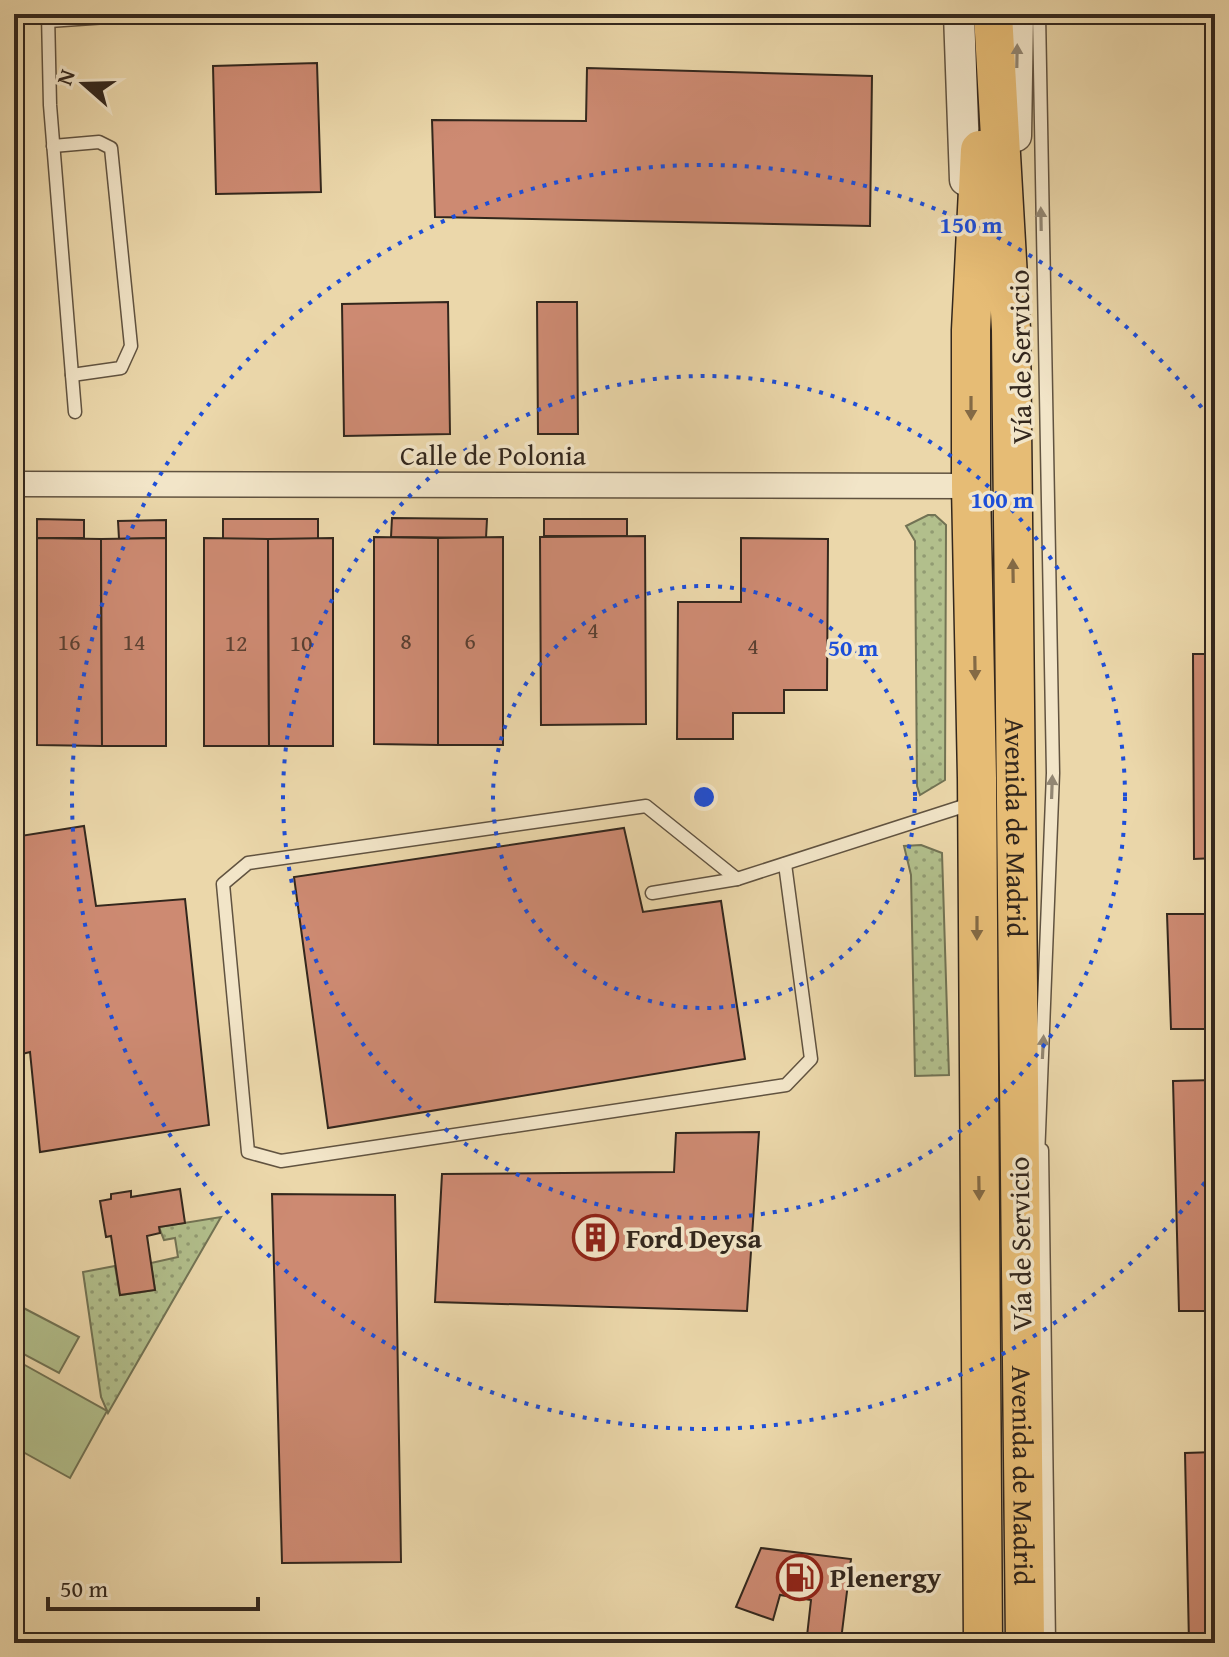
<svg xmlns="http://www.w3.org/2000/svg" width="1229" height="1657" font-family="'Gentium Book Plus',serif">
<style>
.grass{fill:url(#grass-dots);stroke:#727354;stroke-width:2}
.park{fill:#b2bf8c;stroke:#727354;stroke-width:2}
.building{fill:#cd8a72;stroke:#33271d;stroke-width:2}
.lines{fill:none;stroke-linecap:round;stroke-linejoin:round}
.service-casing{stroke:#615340;stroke-width:15}
.minor-casing{stroke:#615340;stroke-width:27}
.tertiary-casing{stroke:#615340;stroke-width:33}
.primary-casing{stroke:#33271d;stroke-width:41}
.service{stroke:#f2e5c8;stroke-width:12}
.minor{stroke:#f2e5c8;stroke-width:24}
.tertiary{stroke:#f2e5c8;stroke-width:30}
.primary{stroke:#e6bc75;stroke-width:38}
.oneway{fill:#928672}
.oneway2{fill:#846a45}
.ring{fill:none;stroke:#1d4ed8;stroke-width:4;stroke-dasharray:4 8}
.labels{text-anchor:middle;stroke-width:7;stroke-linejoin:round;paint-order:stroke}
.number-label{font-size:24px;fill:#5a4032}
.street-label{font-size:28px;fill:#33271d;stroke:#f2e5c8}
.poi-label{font-size:28px;font-weight:bold;fill:#33271d;stroke:#f2e5c8;text-anchor:start}
.centre{fill:#1d4ed8;stroke:#f2e5c8;stroke-width:4}
.ring-label{font-size:24px;text-anchor:middle;font-weight:bold;fill:#1d4ed8;stroke:#f2e5c8;stroke-width:7;stroke-linejoin:round;paint-order:stroke}
</style>
<defs>
<pattern id="grass-dots" width="8" height="8" patternUnits="userSpaceOnUse" patternTransform="scale(2)"><rect width="8" height="8" fill="#b2bf8c"/><path d="M2 2h.1M6 6h.1" fill="none" stroke="#919b72" stroke-width="1.8" stroke-linecap="round"/></pattern>
</defs>
<rect width="100%" height="100%" fill="#ebd7aa"/>
<filter id="stains"><feTurbulence type="fractalNoise" baseFrequency=".0025" numOctaves="4"/><feColorMatrix values="0 0 0 0 .2 0 0 0 0 .09 0 0 0 0 .02 0 0 0 .5 -.17"/></filter>
<radialGradient id="worn" r=".72"><stop offset=".6" stop-color="#630" stop-opacity="0"/><stop offset="1" stop-color="#630" stop-opacity=".3"/></radialGradient>
<g class="grass">
<polygon points="928,515 935,515 946,525 945,780 920,795 917,786 915,541 906,526"/>
<polygon points="921,845 942,853 949,1075 915,1076 911,875 904,846"/>
<polygon points="221,1217 108,1413 101,1397 83,1272 115,1266 120,1295 155,1290 151,1263 178,1257 175,1238 164,1240 159,1227"/>
</g>
<g class="park">
<polygon points="14,1303 79,1337 59,1373 14,1349"/>
<polygon points="14,1359 107,1411 70,1478 14,1447"/>
</g>
<g class="building">
<polygon points="317,63 321,192 216,194 213,66"/>
<polygon points="587,68 872,76 870,226 435,217 432,120 586,121"/>
<polygon points="448,302 450,434 344,436 342,304"/>
<polygon points="537,302 577,302 578,434 538,434"/>
<polygon points="392,518 487,519 486,538 391,537"/>
<polygon points="37,519 84,520 84,538 37,538"/>
<polygon points="223,519 318,519 318,539 223,540"/>
<rect x="544" y="519" width="83" height="17"/>
<polygon points="166,520 166,538 119,539 118,521"/>
<polygon points="645,536 646,724 541,725 540,537"/>
<polygon points="374,537 438,538 438,745 374,744"/>
<polygon points="503,537 503,745 438,745 438,538"/>
<polygon points="37,538 101,539 102,746 37,745"/>
<polygon points="166,538 166,746 102,746 101,539"/>
<polygon points="204,538 268,539 269,746 204,746"/>
<polygon points="333,538 333,746 269,746 268,539"/>
<polygon points="741,538 828,539 827,690 784,690 784,713 733,713 733,739 677,739 678,602 741,602"/>
<polygon points="1193,654 1215,654 1215,858 1194,859"/>
<polygon points="84,826 96,906 185,899 209,1125 40,1152 30,1052 14,1056 14,837"/>
<polygon points="624,828 643,912 721,901 745,1059 328,1128 294,877"/>
<polygon points="1167,914 1215,914 1215,1029 1171,1029"/>
<polygon points="1215,1080 1215,1311 1179,1311 1173,1081"/>
<polygon points="759,1132 747,1311 435,1302 442,1174 674,1172 676,1133"/>
<polygon points="180,1189 185,1223 159,1227 160,1233 147,1236 155,1290 120,1295 111,1236 106,1237 100,1201 111,1199 111,1194 131,1191 131,1197"/>
<polygon points="272,1194 395,1195 401,1562 282,1563"/>
<polygon points="1215,1452 1215,1643 1189,1643 1185,1453"/>
<polygon points="761,1548 851,1559 841,1640 807,1636 811,1600 780,1595 773,1620 736,1607"/>
</g>
<g class="lines">
<defs>
<g id="service">
<polyline points="48,14 50,105 75,412"/>
<polyline points="49,21 150,14"/>
<polyline points="53,146 99,142 111,148 131,346 121,368 72,375"/>
<polyline points="737,879 646,806 248,863 223,884 248,1152 281,1161 786,1085 811,1059 785,864"/>
<polyline points="652,893 737,879 970,804"/>
<polyline points="1042,1150 1049,1643"/>
<polyline points="1038,1158 1053,773 1039,14"/>
</g>
<polyline id="minor" points="14,484 971,486"/>
<g id="tertiary">
<polyline points="959,14 965,180"/>
<polyline points="1016,136 1018,14"/>
</g>
<g id="primary">
<path id="s1" d="M993 14 1011 330 1025 1643"/>
<polyline points="980,150 971,330 971,486 977,778 983,1643"/>
</g>
</defs>
<use href="#service" class="service-casing"/>
<use href="#minor" class="minor-casing"/>
<use href="#tertiary" class="tertiary-casing"/>
<use href="#primary" class="primary-casing"/>
<use href="#service" class="service"/>
<use href="#minor" class="minor"/>
<use href="#tertiary" class="tertiary"/>
<use href="#primary" class="primary"/>
</g>
<defs><path id="oneway-solid" d="M-6-.8H1V-3.2L6.5 0L1 3.2V.8H-6Z" transform="scale(2)"/></defs>
<g class="oneway">
<use href="#oneway-solid" transform="translate(1017 56) rotate(-89)"/>
<use href="#oneway-solid" transform="translate(1041 219) rotate(-91)"/>
<use href="#oneway-solid" transform="translate(1052 787) rotate(-88)"/>
<use href="#oneway-solid" transform="translate(1043 1047) rotate(-87)"/>
</g>
<g class="oneway2">
<use href="#oneway-solid" transform="translate(971 408) rotate(90)"/>
<use href="#oneway-solid" transform="translate(1013 571) rotate(-91)"/>
<use href="#oneway-solid" transform="translate(975 668) rotate(89)"/>
<use href="#oneway-solid" transform="translate(977 928) rotate(90)"/>
<use href="#oneway-solid" transform="translate(979 1188) rotate(89)"/>
</g>
<g class="ring">
<circle cx="704" cy="797" r="211"/>
<circle cx="704" cy="797" r="421"/>
<path d="M1212 1173A632 632 0 1 1 1212 421"/>
</g>
<defs>
<symbol id="building-ring" viewBox="-11 -11 22 22"><circle r="9.5" fill="#f2e5c8" stroke="#8f2418" stroke-width="1.5"/><path d="M-4-6H4V6H1V3H-1V6H-4ZM-2.5-4.3h1.7v1.8h-1.7ZM.8-4.3h1.7v1.8H.8ZM-2.5-1h1.7V.8h-1.7ZM.8-1h1.7V.8H.8Z" fill="#8f2418"/></symbol>
<symbol id="fuel-ring" viewBox="-11 -11 22 22"><circle r="9.5" fill="#f2e5c8" stroke="#8f2418" stroke-width="1.5"/><path d="M-5.5-6h7V0h2V4h1.3V-2.5L3-4.5l.8-.8L6-3V5H2.5V1h-1V6h-7ZM-4.2-4.7v3.2H.2V-4.7Z" fill="#8f2418"/></symbol>
</defs>
<g fill-rule="evenodd">
<use href="#building-ring" x="570" y="1212" width="51" height="51"/>
<use href="#fuel-ring" x="774" y="1552" width="51" height="51"/>
</g>
<g class="labels">
<g class="number-label">
<text x="593" y="638">4</text>
<text x="406" y="649">8</text>
<text x="470" y="649">6</text>
<text x="69" y="650">16</text>
<text x="134" y="650">14</text>
<text x="236" y="651">12</text>
<text x="301" y="651">10</text>
<text x="753" y="654">4</text>
</g>
<g class="street-label">
<text transform="translate(1020 357) rotate(-91)" y="10">Vía de Servicio</text>
<text x="493" y="465">Calle de Polonia</text>
<text dy="10" stroke="none"><textPath href="#s1" startOffset="814">Avenida de Madrid</textPath></text>
<text transform="translate(1020 1244) rotate(-91)" y="10">Vía de Servicio</text>
<text dy="10" stroke="none"><textPath href="#s1" startOffset="1462">Avenida de Madrid</textPath></text>
</g>
<g class="poi-label">
<text x="626" y="1248">Ford Deysa</text>
<text x="830" y="1587">Plenergy</text>
</g>
</g>
<circle cx="704" cy="797" r="12" class="centre"/>
<g class="ring-label">
<text x="971" y="233">150 m</text>
<text x="1002" y="508">100 m</text>
<text x="853" y="656">50 m</text>
</g>
<rect width="1229" height="1657" fill="none" stroke="#ebd7aa" stroke-width="48"/>
<rect x="16" y="16" width="1197" height="1625" fill="none" stroke="#33271d" stroke-width="4"/>
<rect x="24" y="24" width="1181" height="1609" fill="none" stroke="#33271d" stroke-width="2"/>
<g transform="translate(84 84) rotate(290)" stroke="#f2e5c8" stroke-width="6" paint-order="stroke">
<path d="M0-6L14 30L0 20L-14 30Z" fill="#33271d"/>
<text y="-12" font-size="22" font-weight="bold" text-anchor="middle" fill="#33271d">N</text>
</g>
<path d="M48 1597v12h210v-12" fill="none" stroke="#33271d" stroke-width="4"/>
<text x="60" y="1597" font-size="24" fill="#33271d" stroke="#f2e5c8" stroke-width="6" paint-order="stroke">50 m</text>
<rect width="100%" height="100%" filter="url(#stains)"/>
<rect width="100%" height="100%" fill="url(#worn)"/>
</svg>
